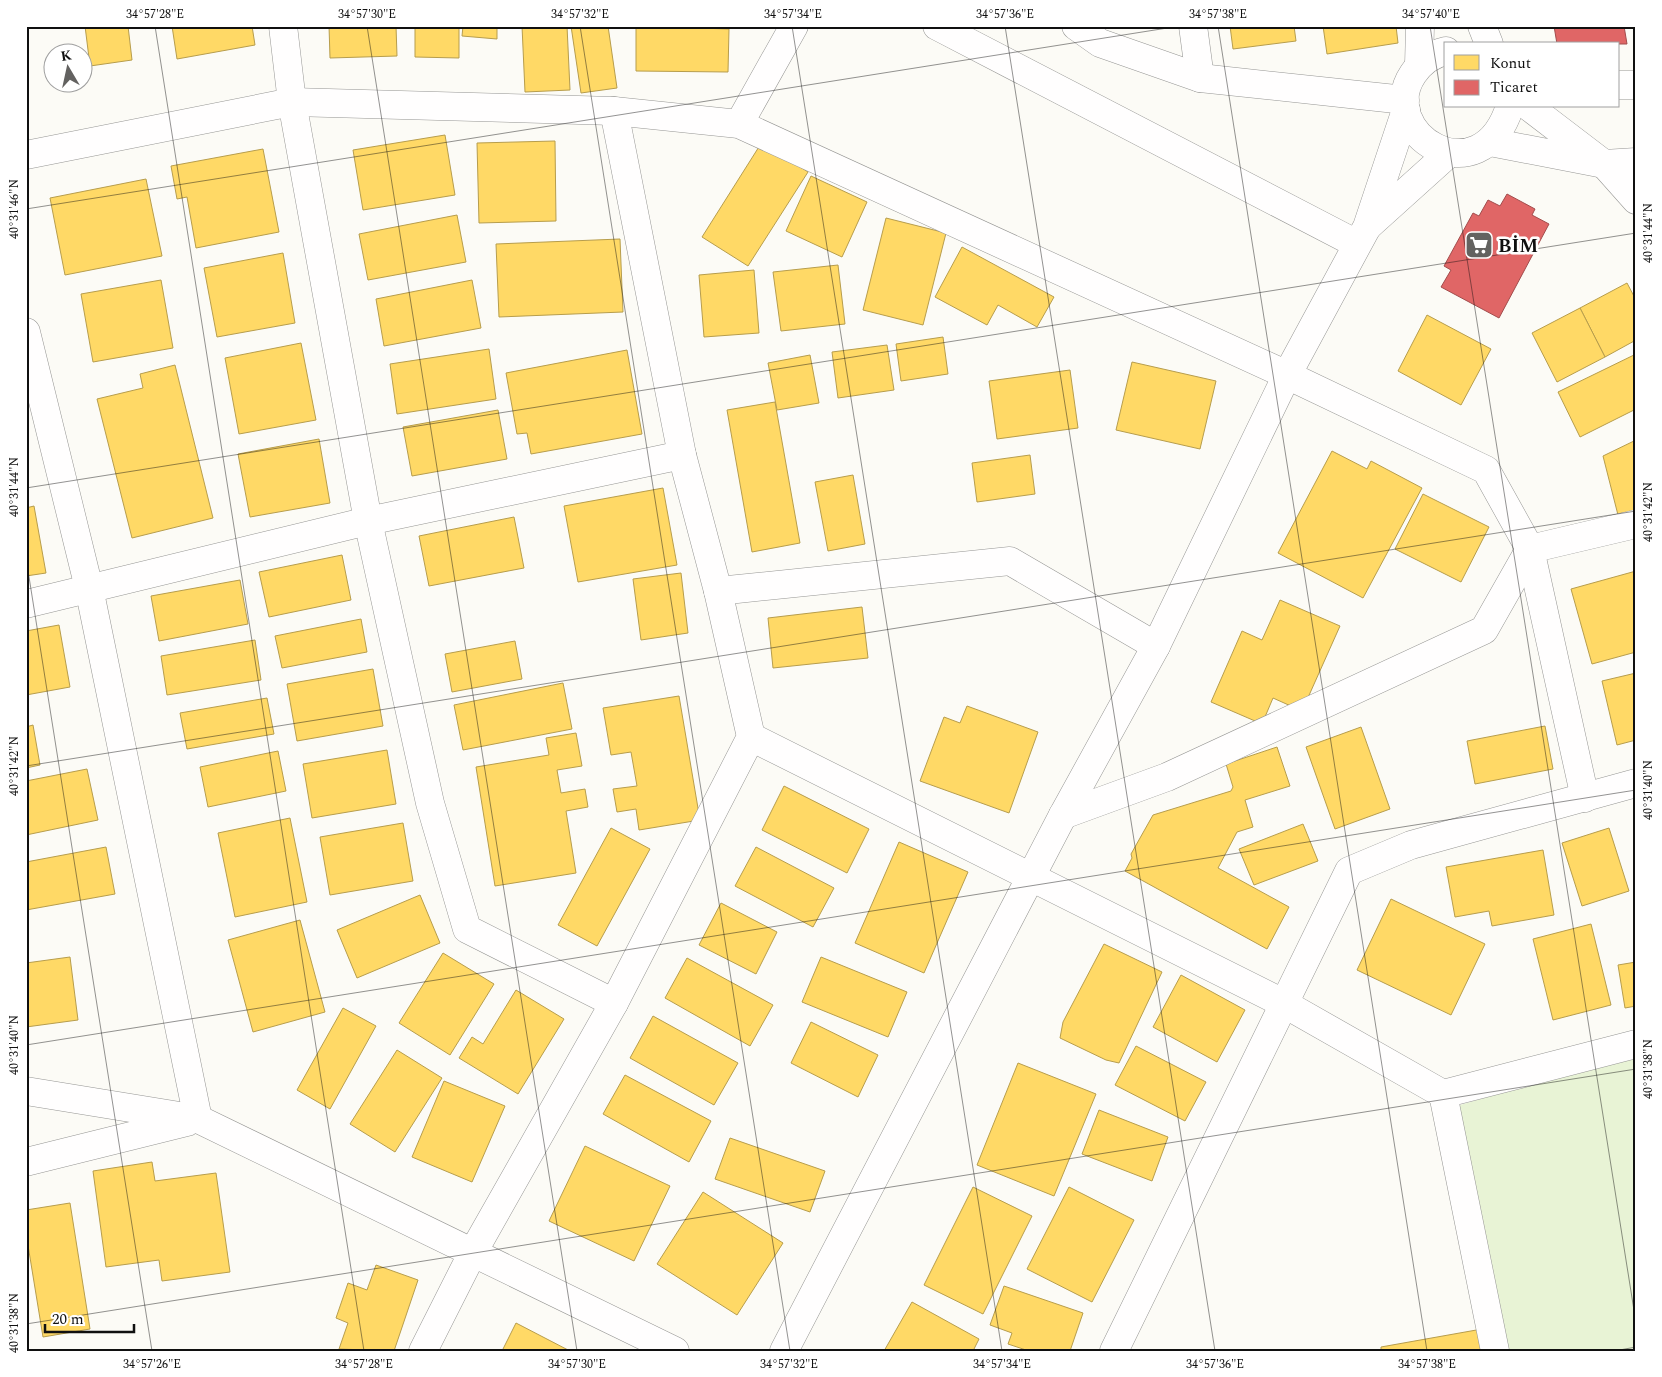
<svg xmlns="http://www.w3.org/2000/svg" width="1662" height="1377" font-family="Spectral,serif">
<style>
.green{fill:#e8f3d5}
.homes{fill:#ffd966;stroke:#b79d4c}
.shops{fill:#e06666;stroke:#a24c4c}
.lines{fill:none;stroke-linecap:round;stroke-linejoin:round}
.minor-casing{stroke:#969694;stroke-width:29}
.minor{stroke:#fffefe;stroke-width:28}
.ticks{fill:none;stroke:#101010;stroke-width:1;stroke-opacity:0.45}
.labels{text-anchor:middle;stroke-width:5;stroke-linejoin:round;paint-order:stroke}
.poi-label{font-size:19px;font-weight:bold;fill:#101010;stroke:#fff;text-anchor:start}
.neatline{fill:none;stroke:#101010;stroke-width:2}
.ticks-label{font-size:12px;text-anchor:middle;fill:#101010}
</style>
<rect width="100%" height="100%" fill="#fcfbf6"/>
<polygon class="green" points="1636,1053 1636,1350 1504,1351 1450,1108"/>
<g class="homes">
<polygon points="85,26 128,26 132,60 90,66"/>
<polygon points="172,26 252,26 255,45 177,59"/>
<polygon points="329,26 396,26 397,56 330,58"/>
<polygon points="415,26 459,26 459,58 415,57"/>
<polygon points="463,26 497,26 497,39 462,36"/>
<polygon points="522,26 567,26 570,90 525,92"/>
<polygon points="571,26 608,26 617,88 581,93"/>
<polygon points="636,26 729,29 728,72 636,71"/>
<polygon points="1230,26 1294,26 1296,41 1233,49"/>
<polygon points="1323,26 1396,26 1398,43 1327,54"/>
<polygon points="445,135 455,195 363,210 353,150"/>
<polygon points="555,141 556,221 479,223 477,143"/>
<polygon points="762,142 808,172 748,266 702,237"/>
<polygon points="263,149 279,232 196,248 187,197 177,199 171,166"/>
<polygon points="811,176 867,202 842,257 786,231"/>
<polygon points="146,179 162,256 65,275 50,198"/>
<polygon points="457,215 466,262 368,280 359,234"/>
<polygon points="886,218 946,233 923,325 863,310"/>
<polygon points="620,239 623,312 499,317 496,244"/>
<polygon points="962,247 1054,297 1037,327 998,305 987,325 935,297"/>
<polygon points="283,253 295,323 217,337 204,268"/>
<polygon points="838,265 845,324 781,331 773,272"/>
<polygon points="754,270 759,333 704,337 699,275"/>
<polygon points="161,280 173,348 93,362 81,294"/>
<polygon points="472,280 481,328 384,346 376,299"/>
<polygon points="1627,283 1636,300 1636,340 1605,357 1580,308"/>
<polygon points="1580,308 1605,357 1557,382 1532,333"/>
<polygon points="1427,315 1491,349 1461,405 1398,371"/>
<polygon points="943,337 948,374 901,381 896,344"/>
<polygon points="301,343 316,420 239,434 225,358"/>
<polygon points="887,345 894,390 838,398 832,352"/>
<polygon points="489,349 496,399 397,414 390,364"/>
<polygon points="627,350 642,434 531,454 527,433 517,434 506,373"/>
<polygon points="1636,354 1636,409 1580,437 1558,392"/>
<polygon points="810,355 819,403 777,410 768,363"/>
<polygon points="1132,362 1216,381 1200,449 1116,430"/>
<polygon points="175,365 213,518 132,538 97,399 143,388 140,374"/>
<polygon points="1070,370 1078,428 997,439 989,381"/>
<polygon points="775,402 800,543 752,552 727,410"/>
<polygon points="498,410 507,459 412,476 403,427"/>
<polygon points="319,439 330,503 250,517 238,454"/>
<polygon points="1636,440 1636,510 1618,515 1603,456"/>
<polygon points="1332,451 1367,469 1371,461 1422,488 1363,598 1278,553"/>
<polygon points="1030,455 1035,494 977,502 972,463"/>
<polygon points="853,475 865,544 828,551 815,482"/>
<polygon points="663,488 677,565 578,582 564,506"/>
<polygon points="1423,494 1489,527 1461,582 1395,549"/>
<polygon points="34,506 46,573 26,576 26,508"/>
<polygon points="514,517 524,568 429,586 419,536"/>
<polygon points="342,555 351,600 269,617 259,572"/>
<polygon points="1636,571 1636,652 1592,664 1571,589"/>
<polygon points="681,573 688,633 641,640 633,579"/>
<polygon points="240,580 248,624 159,641 151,596"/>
<polygon points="1280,600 1340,626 1302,711 1273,698 1262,724 1211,702 1242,631 1262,640"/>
<polygon points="862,607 868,658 773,668 768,618"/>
<polygon points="361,619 367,652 282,668 275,636"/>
<polygon points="59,625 70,687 26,695 26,631"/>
<polygon points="255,640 261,680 167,695 161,656"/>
<polygon points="515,641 522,679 452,692 445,654"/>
<polygon points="373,669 383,726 297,741 287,684"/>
<polygon points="1636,673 1636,740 1617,745 1602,681"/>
<polygon points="563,683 572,729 463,750 454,705"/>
<polygon points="679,696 700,820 639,830 636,809 617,812 613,789 637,786 631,752 611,755 603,708"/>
<polygon points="267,698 274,734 187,749 180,713"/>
<polygon points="967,706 1038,732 1009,813 920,781 944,717 960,723"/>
<polygon points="33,725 40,765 26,768 26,727"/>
<polygon points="1545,726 1553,769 1475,784 1467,741"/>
<polygon points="1361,727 1390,809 1335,829 1306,747"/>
<polygon points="576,733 582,766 557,770 561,793 585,789 588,807 566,811 576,873 495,886 476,767 549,755 546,738"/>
<polygon points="1277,747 1290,786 1245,800 1253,827 1237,832 1218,868 1289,907 1267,949 1125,871 1132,858 1131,854 1153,815 1231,791 1233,787 1226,764"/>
<polygon points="387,750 396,804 312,818 303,764"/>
<polygon points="278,751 286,791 208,807 200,767"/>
<polygon points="87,769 98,820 26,835 26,781"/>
<polygon points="784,786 869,829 847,873 762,830"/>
<polygon points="290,818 307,902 235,917 218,833"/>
<polygon points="403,823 413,881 330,895 320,837"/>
<polygon points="1303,824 1318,861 1254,885 1239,849"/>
<polygon points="611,828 650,849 597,946 558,925"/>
<polygon points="1609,828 1629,891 1582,906 1562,843"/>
<polygon points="899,842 968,872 924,973 855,943"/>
<polygon points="106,847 115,894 26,910 26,862"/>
<polygon points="756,847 834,888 813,927 735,886"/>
<polygon points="1543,850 1554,915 1492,926 1489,911 1455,917 1446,867"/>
<polygon points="420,895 440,943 357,978 337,930"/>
<polygon points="1391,899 1485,944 1451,1015 1357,970"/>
<polygon points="721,903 777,932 756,974 699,945"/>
<polygon points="300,920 325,1012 253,1032 228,940"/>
<polygon points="1591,924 1611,1005 1553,1020 1533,939"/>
<polygon points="1104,944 1162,972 1119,1063 1106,1060 1060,1038 1063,1022"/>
<polygon points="443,953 494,984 450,1055 399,1023"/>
<polygon points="70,957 78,1020 26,1027 26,963"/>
<polygon points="821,957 907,992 888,1037 802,1002"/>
<polygon points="687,958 773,1005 750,1046 665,998"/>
<polygon points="1636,962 1636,1006 1625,1008 1618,965"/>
<polygon points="1181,975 1245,1010 1217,1062 1153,1027"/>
<polygon points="516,990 564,1019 518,1094 459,1058 472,1037 483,1044"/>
<polygon points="343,1008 376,1026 330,1109 297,1090"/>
<polygon points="653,1016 738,1063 714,1105 630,1058"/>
<polygon points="811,1022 878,1055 858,1097 791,1063"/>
<polygon points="1136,1046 1206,1082 1185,1121 1115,1085"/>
<polygon points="397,1050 442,1078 395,1152 350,1124"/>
<polygon points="1018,1063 1096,1094 1054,1196 977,1165"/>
<polygon points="625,1075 711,1121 689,1162 603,1114"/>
<polygon points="444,1081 505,1106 472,1182 412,1157"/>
<polygon points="1099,1110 1168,1137 1152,1181 1082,1154"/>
<polygon points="730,1138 825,1171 810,1212 715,1179"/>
<polygon points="585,1146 670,1186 634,1261 549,1221"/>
<polygon points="152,1162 155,1181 216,1173 230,1272 162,1281 159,1260 106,1267 93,1171"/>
<polygon points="973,1187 1032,1216 983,1314 924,1285"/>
<polygon points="1069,1187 1134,1220 1092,1302 1027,1269"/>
<polygon points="703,1192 783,1243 737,1315 657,1264"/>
<polygon points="70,1203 90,1329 43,1337 26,1233 26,1210"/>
<polygon points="376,1265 418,1280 394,1351 339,1349 348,1323 336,1318 348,1283 367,1290"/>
<polygon points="1004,1286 1083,1313 1070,1351 1029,1351 1008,1344 1012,1333 990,1325"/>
<polygon points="912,1302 979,1339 973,1351 884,1351"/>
<polygon points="516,1323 570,1351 502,1351"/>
<polygon points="1482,1329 1485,1351 1381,1351 1381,1347"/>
</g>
<g class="shops">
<polygon points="1554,26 1624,26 1627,44 1557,44"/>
<polygon points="1507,194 1535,209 1532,215 1549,224 1499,318 1441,287 1451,270 1444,266 1473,213 1479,216 1488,200 1500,206"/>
</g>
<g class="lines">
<defs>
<g id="minor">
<polyline points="283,26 292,102 368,521 430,803 467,929 614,1003"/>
<polyline points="937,26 1357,244"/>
<polyline points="1076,26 1100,43 1200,78 1405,100"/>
<polyline points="1193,26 1200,78"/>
<polyline points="1482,26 1489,44"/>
<path d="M1446 51C1432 54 1421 62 1413 74 1374 132 1480 201 1510 106"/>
<polyline points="1419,65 1420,26"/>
<polyline points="1618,85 1636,85"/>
<polyline points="1528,106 1604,164 1636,200"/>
<polyline points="739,124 794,26"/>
<polyline points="1490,142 1604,164 1636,162"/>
<polyline points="26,155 292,102 614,111 739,124 1287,375 1486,470 1530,549 1585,798"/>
<polyline points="1368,226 1449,153"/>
<polyline points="26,332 89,588 198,1119"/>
<polyline points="718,591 1010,561 1156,646"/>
<polyline points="26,604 368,521 682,455"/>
<polyline points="751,737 1283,1003 1443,1094 1636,1044"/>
<polyline points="1063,815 1167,777 1484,630 1530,549 1636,524"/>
<polyline points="26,1091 198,1119 675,1351"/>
<polyline points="1443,1094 1495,1351"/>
<polyline points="26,1162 187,1122"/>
<polyline points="423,1351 472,1254 614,1003 751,737 718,591 682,455 614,111"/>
<polyline points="784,1351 1063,815 1156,646 1287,375 1367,227 1406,110"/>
<polyline points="1114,1351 1349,871 1411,845 1636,783"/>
</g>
</defs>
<use href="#minor" class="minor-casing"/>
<use href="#minor" class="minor"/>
</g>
<path class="ticks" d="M155 26 364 1351M367 26 577 1351M580 26 790 1351M792 26 1002 1351M1005 26 1215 1351M1218 26 1427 1351M1430 26 1636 1323M26 209 1180 26M26 488 1636 233M26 558 152 1351M26 766 1636 511M26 1045 1636 790M26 1324 1636 1069M1614 1351 1636 1347"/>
<defs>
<symbol id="supermarket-square" viewBox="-11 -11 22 22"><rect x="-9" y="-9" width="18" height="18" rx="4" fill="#636260" stroke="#fff"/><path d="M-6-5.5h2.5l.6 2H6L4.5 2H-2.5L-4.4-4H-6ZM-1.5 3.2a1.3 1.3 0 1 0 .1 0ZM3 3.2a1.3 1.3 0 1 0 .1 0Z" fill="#fff"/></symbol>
</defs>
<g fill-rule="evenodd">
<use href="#supermarket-square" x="1463" y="229" width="32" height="32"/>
</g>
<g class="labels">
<g class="poi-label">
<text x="1498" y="252">BİM</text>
</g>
</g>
<rect width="1662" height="1377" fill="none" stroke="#ffffff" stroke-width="55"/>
<rect x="1444" y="42" width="175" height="65" fill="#ffffff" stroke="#9f9f9f"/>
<rect x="1454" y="55" width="25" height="15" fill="#ffd966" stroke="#9f9f9f"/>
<text x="1490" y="68" font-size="15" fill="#101010">Konut</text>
<rect x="1454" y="80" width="25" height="15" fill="#e06666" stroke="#9f9f9f"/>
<text x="1490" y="92" font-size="15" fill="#101010">Ticaret</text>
<g transform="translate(68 68) rotate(351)"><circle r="24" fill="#ffffff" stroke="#9f9f9f"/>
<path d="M0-4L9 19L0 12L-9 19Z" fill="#636260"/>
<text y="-8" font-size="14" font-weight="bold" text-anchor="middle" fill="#101010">K</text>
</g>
<path d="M45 1324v8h89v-8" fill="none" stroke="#101010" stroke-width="2.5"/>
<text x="52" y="1324" font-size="15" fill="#101010" stroke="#ffffff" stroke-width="4" paint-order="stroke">20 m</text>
<rect x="28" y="28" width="1606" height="1322" class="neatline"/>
<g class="ticks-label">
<text x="155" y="18">34°57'28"E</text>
<text x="367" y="18">34°57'30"E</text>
<text x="580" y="18">34°57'32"E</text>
<text x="793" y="18">34°57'34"E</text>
<text x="1005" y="18">34°57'36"E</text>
<text x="1218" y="18">34°57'38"E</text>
<text x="1431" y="18">34°57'40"E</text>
<text transform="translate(14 209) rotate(-90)" y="4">40°31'46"N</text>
<text transform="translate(1648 233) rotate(-90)" y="4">40°31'44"N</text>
<text transform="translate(14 487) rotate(-90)" y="4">40°31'44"N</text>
<text transform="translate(1648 512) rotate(-90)" y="4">40°31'42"N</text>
<text transform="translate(14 766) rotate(-90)" y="4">40°31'42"N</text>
<text transform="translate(1648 790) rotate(-90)" y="4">40°31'40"N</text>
<text transform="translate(14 1045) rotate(-90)" y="4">40°31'40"N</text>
<text transform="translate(1648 1069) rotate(-90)" y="4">40°31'38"N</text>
<text transform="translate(14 1323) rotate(-90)" y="4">40°31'38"N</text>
<text x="152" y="1368">34°57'26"E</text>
<text x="364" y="1368">34°57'28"E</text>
<text x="577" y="1368">34°57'30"E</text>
<text x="789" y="1368">34°57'32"E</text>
<text x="1002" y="1368">34°57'34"E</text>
<text x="1215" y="1368">34°57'36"E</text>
<text x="1427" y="1368">34°57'38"E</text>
</g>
</svg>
